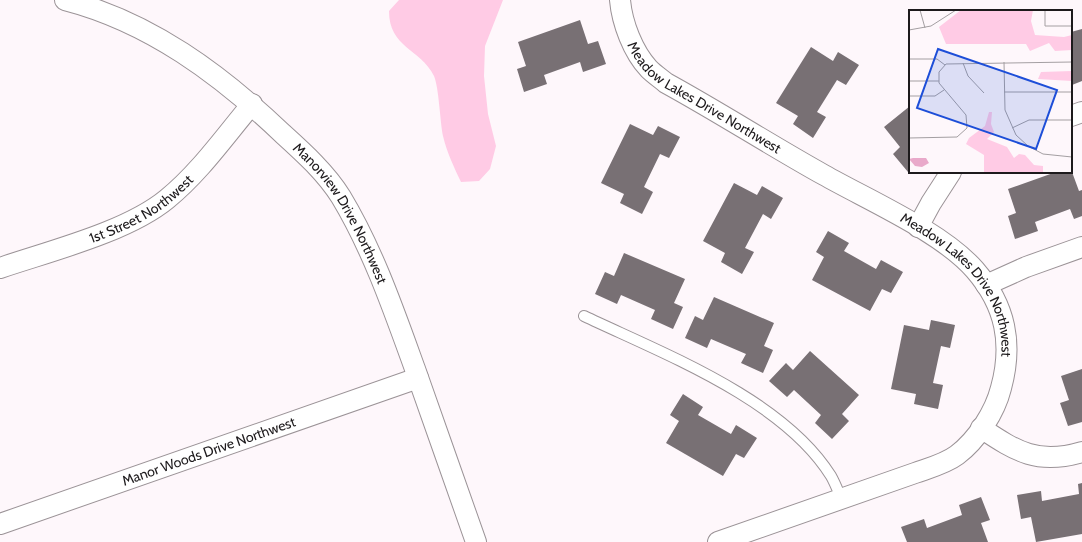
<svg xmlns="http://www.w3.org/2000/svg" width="1082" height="542" font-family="Cabin,sans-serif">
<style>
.green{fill:#ffcbe5}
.building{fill:#787074}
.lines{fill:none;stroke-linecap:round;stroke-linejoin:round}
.lane-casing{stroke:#9b9397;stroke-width:12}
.street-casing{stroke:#9b9397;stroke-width:22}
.lane{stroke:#fff;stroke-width:10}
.street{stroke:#fff;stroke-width:20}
.labels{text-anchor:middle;stroke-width:3;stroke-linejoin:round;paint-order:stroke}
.street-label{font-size:14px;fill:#1d1a1c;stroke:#fef7fb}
.inset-road{fill:none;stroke:#a49fa2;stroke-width:1}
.view{fill:#1d4ed8;fill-opacity:0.15;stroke:#1d4ed8;stroke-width:2}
.inset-edge{fill:none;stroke:#1d1a1c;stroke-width:2}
</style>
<rect width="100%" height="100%" fill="#fef7fb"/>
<path class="green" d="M399 0H503L485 46 484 76 488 114 496 146 490 169 479 181 461 182C454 167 447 153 443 136 440 121 439 88 434 76 420 48 389 48 389 11Z"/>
<g class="building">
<polygon points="580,20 588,44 598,41 606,64 583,72 580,62 544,75 547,84 524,92 517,69 526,66 518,42"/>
<polygon points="1082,29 1082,81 1072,85 1071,59 1073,58 1071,51 1071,32"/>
<polygon points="811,47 833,61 838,52 859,65 846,85 837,80 817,112 826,117 813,138 793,124 798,116 776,103"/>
<polygon points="910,106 910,171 908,172 893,154 900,147 884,127"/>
<polygon points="630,124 653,135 658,126 680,137 669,158 660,154 644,187 653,192 642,214 620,203 624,194 601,183"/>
<polygon points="1056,172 1072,172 1079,191 1082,190 1082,216 1074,219 1070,209 1035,222 1038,231 1015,239 1008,216 1016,213 1008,189"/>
<polygon points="734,183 757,195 762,186 783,198 771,219 763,214 745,248 754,252 742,274 721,262 725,253 703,241"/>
<polygon points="828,231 849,243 844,251 876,269 881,260 903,272 891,293 882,289 870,311 812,280 824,257 816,252"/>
<polygon points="624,253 685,279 674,303 683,307 673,329 651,319 655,310 621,295 617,304 595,294 605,272 614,276"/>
<polygon points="714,297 774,323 764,346 773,350 763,373 741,363 746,354 711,339 707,348 685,338 695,316 703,320"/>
<polygon points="931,320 955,325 950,348 941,346 933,383 943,385 938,409 914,404 916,394 891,389 904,325 929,330"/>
<polygon points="810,351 859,395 842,414 849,421 832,439 815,423 821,415 794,390 787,397 769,381 786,363 793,370"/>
<polygon points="1082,369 1082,422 1068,426 1060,403 1069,400 1061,376"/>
<polygon points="683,394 703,407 698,415 731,434 736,425 757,438 744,458 736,454 723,476 666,443 679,421 670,415"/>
<polygon points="1082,483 1082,534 1036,542 1031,517 1021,519 1017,495 1041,491 1042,501 1079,494 1078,484"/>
<polygon points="981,497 990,520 981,523 988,542 907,542 901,527 924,519 927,528 962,515 959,505"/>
</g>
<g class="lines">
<defs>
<path id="lane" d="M584 316C664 354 783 399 831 476 835 483 838 491 841 498"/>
<g id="street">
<path id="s1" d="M65 0C150 22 220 74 283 134 304 153 326 173 341 197 373 250 394 311 415 369 435 427 456 484 476 542"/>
<path id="s2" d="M620 0C622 23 633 52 649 69 654 74 660 78 666 83 719 112 770 145 824 175 868 200 942 232 975 270 1006 306 1013 344 1001 388 995 412 977 440 957 455 945 464 929 468 915 473L718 542"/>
<polyline points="1071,116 1082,112"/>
<polyline points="918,227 931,203 951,172"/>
<path id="s3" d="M0 268C50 251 127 232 167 199 200 172 225 136 252 104"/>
<polyline points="986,285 1026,267 1082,247"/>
<path d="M981 428C1017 452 1038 465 1082 452"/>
<path id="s4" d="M0 524 418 378"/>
</g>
</defs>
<use href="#lane" class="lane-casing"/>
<use href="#street" class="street-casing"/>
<use href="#lane" class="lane"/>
<use href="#street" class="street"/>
</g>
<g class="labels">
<g class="street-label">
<text dy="5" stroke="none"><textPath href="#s2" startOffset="137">Meadow Lakes Drive Northwest</textPath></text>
<text dy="5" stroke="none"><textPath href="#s3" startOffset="154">1st Street Northwest</textPath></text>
<text dy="5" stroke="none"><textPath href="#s1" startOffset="358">Manorview Drive Northwest</textPath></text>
<text dy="5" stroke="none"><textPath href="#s2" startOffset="462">Meadow Lakes Drive Northwest</textPath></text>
<text dy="5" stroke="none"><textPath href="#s4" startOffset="221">Manor Woods Drive Northwest</textPath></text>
</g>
</g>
<g transform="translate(909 10)">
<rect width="163" height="163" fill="#fef7fb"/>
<path d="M52 0H124L122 11 126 25 155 27 163 25V40L146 41 140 33 121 41 117 34H37L30 17ZM163 61V71L129 69 132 62ZM80 102H83L82 114 85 122 78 129 98 137 105 148 110 144 116 145 125 155 134 156V163L75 162V145L57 134 60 128 76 116Z" fill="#ffcbe5"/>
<path d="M4 148H17L20 153 13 157 6 156 0 149Z" fill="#e9a9ca"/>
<path class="inset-road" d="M11 0 16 18M136 0V16H163M0 20 22 16 47 0M0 49H28L36 55M95 52 96 100 107 125 119 136 134 144 163 147M54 53 59 66 75 83M0 71H30M95 82H163M0 86H26L35 80M103 118 120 110H163M0 128 48 127 58 118 57 105 30 73V62L37 54 163 52"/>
<path class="view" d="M29 39 148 80 127 139 8 98Z"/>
<rect width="163" height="163" class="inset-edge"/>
</g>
</svg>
